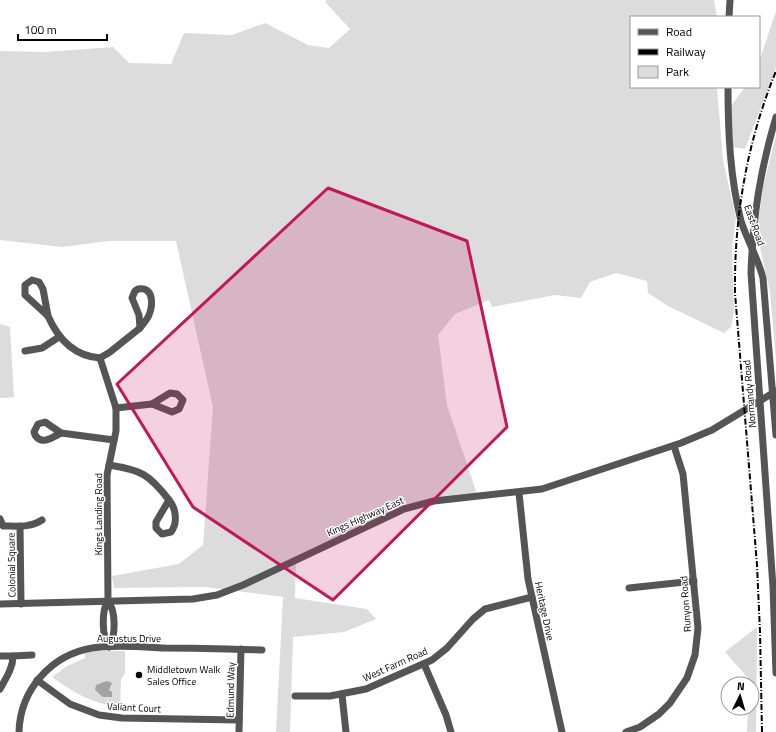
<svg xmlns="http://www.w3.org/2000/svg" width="776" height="732" font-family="'Titillium Web',sans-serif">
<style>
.green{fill:#dcdcdc}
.water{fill:#a3a3a3}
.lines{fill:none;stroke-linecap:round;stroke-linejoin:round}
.minor{stroke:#555;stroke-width:7}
.rail{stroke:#000;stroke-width:2;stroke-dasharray:6 2 1 2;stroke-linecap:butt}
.marked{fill:#c2185b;fill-opacity:0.2;stroke:#c2185b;stroke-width:3;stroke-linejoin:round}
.poi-dot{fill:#000;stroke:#fff;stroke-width:1.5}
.labels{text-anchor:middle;stroke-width:3;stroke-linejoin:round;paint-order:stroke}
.street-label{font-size:10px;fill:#000;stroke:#fff}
.poi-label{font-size:10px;fill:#000;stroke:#fff;text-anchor:start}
</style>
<rect width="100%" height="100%" fill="#fff"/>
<g class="green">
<polygon points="327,0 714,0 717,17 631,17 631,87 717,87 723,160 736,218 732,248 734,312 731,327 724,333 668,306 648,293 647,281 616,273 590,282 581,298 555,295 492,307 489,300 455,314 438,335 447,405 477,494 414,508 296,558 295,598 367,609 376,619 344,632 293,637 290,732 276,732 283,597 205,587 114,588 112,576 179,564 203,545 213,407 176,241 109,241 62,247 0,240 0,51 46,52 113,47 129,63 171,64 184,33 232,35 265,23 308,45 329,48 350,29 325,2"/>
<polygon points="776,11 776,68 745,149 733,147 731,106 745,87 759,87 759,62"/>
<polygon points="776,135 776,360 770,292 757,234 763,188"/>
<polygon points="0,324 10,327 14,397 0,398"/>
<polygon points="757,627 756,732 747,732 748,708 752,708 752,684 749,684 749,679 725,652"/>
<path d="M96 651H125V673L121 680 120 707C93 704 74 693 52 677L67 666 85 658 84 653Z"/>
</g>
<polygon class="water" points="107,681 112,683 109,690 112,692 112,697 103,697 95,690 96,685"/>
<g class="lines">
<g class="minor">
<polyline points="729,17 730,0"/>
<path d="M728 87C728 132 730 177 741 221 747 240 758 258 763 278L776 435"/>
<path d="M776 117C760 171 753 216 751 273L773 587 776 673"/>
<polygon points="32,280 39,282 43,289 48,316 25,295 25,285"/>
<path d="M138 289C154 286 153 305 149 315 147 320 143 324 140 328L139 315 132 298 135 291Z"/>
<path d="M48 316C58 339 74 356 100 358"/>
<polyline points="25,351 42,348 59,337"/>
<polyline points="100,358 116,408 116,431 107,475 108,601"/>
<polyline points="100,358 110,352 140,328"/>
<polygon points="170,393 177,394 183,400 179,409 172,412 152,404"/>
<polyline points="116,408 152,404"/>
<path d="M45 422 61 433C53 437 42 446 35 435L34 432 38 424Z"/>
<polyline points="61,433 114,440"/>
<path d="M109 465C141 470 149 474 169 500"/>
<polyline points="519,493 528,579 562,732"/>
<path d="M169 500C176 508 178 523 171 532L162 534 156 528V522Z"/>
<path d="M0 519 3 526C17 526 30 528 42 520"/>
<polyline points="20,526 21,604"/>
<polyline points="629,588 694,581"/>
<path d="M108 601C116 611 116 636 109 647 102 637 101 611 108 601Z"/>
<polyline points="0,604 193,599 217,595 243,585 404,509 434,501 542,489 681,443 712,430 776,391"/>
<path d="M0 656H13C13 668 6 678 0 689"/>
<polyline points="13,656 32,655"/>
<polyline points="424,664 446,715 451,732"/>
<polyline points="37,680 70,704 99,715 122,718 239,720"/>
<polyline points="342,695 346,732"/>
<polyline points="295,696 330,696 366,689 432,660 447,648 473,619 485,609 532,597"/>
<path d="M19 732C20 690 51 655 92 648 116 644 141 647 165 648 197 648 230 649 262 650"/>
<polyline points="239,732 241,649"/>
<polyline points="626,732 640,727 659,714 670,703 687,678 695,655 698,628 683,474 674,446"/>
</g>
<path class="rail" d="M762 732 760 632 757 565 735 293C734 216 747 142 776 71"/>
</g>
<path class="marked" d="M328 188 467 241 507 427 333 600 193 507 117 384Z"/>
<circle class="poi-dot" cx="139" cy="675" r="4"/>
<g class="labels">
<g class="street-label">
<text transform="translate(755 225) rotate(70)" y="4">East Road</text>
<text transform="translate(749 394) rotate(-95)" y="4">Normandy Road</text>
<text transform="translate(98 514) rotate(-90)" y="4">Kings Landing Road</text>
<text transform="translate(365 516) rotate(-24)" y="4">Kings Highway East</text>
<text transform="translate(11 565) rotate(-91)" y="4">Colonial Square</text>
<text transform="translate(685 604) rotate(-94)" y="4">Runyon Road</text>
<text transform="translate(545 611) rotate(78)" y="4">Heritage Drive</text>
<text x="129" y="642">Augustus Drive</text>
<text transform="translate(395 664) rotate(-24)" y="4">West Farm Road</text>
<text transform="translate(230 690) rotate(-89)" y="4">Edmund Way</text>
<text transform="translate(134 707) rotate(3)" y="4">Valiant Court</text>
</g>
<g class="poi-label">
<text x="147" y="673">Middletown Walk<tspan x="147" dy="12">Sales Office</tspan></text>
</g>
</g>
<rect x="630" y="16" width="130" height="72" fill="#ffffff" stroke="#999999"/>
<rect x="638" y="29" width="20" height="6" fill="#555555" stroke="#999999"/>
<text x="666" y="36" font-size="12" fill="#000000">Road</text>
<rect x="638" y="49" width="20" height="6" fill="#000000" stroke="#999999"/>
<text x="666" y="56" font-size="12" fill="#000000">Railway</text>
<rect x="638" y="66" width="20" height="12" fill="#dcdcdc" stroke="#999999"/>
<text x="666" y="76" font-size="12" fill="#000000">Park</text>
<g transform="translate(740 696) rotate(5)"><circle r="19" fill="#ffffff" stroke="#999999"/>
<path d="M0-3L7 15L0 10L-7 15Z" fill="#000000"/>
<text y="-6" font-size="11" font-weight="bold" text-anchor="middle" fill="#000000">N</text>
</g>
<path d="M18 34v6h89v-6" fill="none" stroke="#000000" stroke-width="2"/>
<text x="24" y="34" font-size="12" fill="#000000" stroke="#ffffff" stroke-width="3" paint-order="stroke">100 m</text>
</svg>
